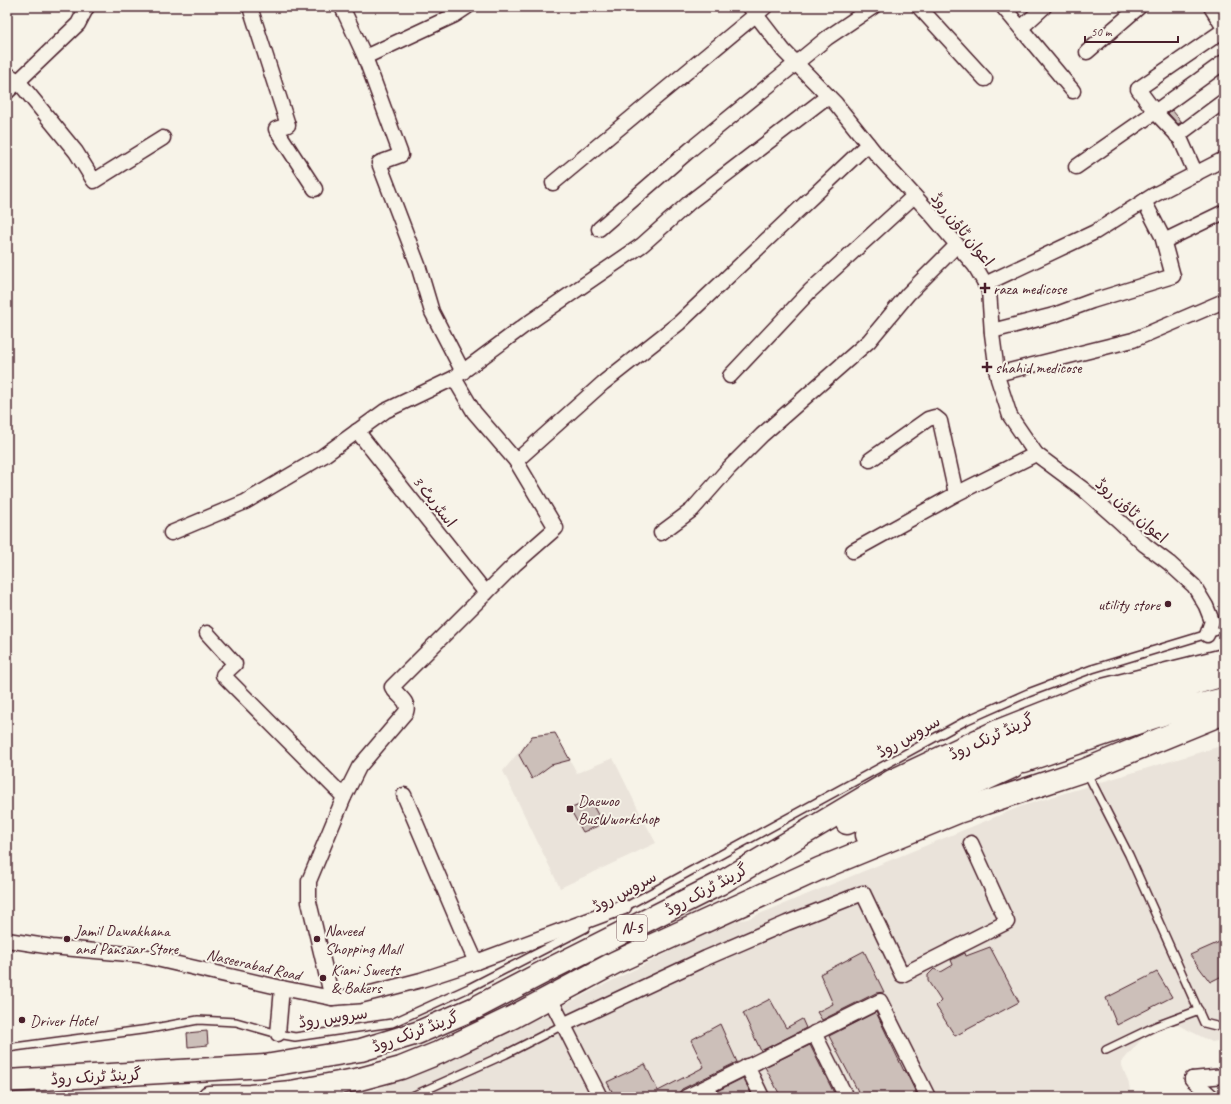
<svg xmlns="http://www.w3.org/2000/svg" width="1231" height="1104" font-family="Caveat,'Playpen Sans Arabic',sans-serif">
<style>
.built{fill:#eae3da}
.building{fill:#ccbfb9;stroke:#4a1f2b}
.lines{fill:none;stroke-linecap:round;stroke-linejoin:round}
.service-casing{stroke:#4a1f2b;stroke-width:10}
.minor-casing{stroke:#4a1f2b;stroke-width:17}
.trunk-casing{stroke:#4a1f2b;stroke-width:25}
.service{stroke:#f7f3e8;stroke-width:7}
.minor{stroke:#f7f3e8;stroke-width:14}
.trunk{stroke:#f7f3e8;stroke-width:22}
.poi-dot{fill:#4a1f2b;stroke:#f7f3e8;stroke-width:1.5}
.labels{text-anchor:middle;stroke-width:4;stroke-linejoin:round;paint-order:stroke}
.shield{fill:#f7f3e8;stroke:#7e5f64;stroke-width:1}
.shield-label{font-size:15px;font-weight:bold;fill:#4a1f2b}
.street-label{font-size:16px;fill:#4a1f2b;stroke:#f7f3e8}
.poi-label{font-size:16px;fill:#4a1f2b;stroke:#f7f3e8;text-anchor:start}
</style>
<rect width="100%" height="100%" fill="#f7f3e8"/>
<filter id="ink" filterUnits="userSpaceOnUse"><feTurbulence type="fractalNoise" baseFrequency=".025" numOctaves="2"/><feDisplacementMap in="SourceGraphic" scale="8" xChannelSelector="R" yChannelSelector="G"/><feConvolveMatrix kernelMatrix="1 2 1 2 8 2 1 2 1" color-interpolation-filters="sRGB"/></filter>
<g filter="url(#ink)">
<g class="built">
<polygon points="555,733 577,773 613,758 642,817 656,843 560,888 503,771 532,736"/>
<polygon points="1224,745 1224,1040 1212,1042 1176,1024 1146,1034 1121,1063 1129,1084 1131,1097 347,1097 369,1093 532,1021 729,922 747,919 1022,806"/>
</g>
<g class="building">
<polygon points="1172,110 1182,122 1178,124 1168,113"/>
<polygon points="555,733 570,760 551,765 532,779 519,755 532,736"/>
<polygon points="590,800 603,824 583,832 570,809"/>
<polygon points="1224,940 1224,975 1210,982 1190,955"/>
<polygon points="990,947 1019,1002 955,1036 936,1006 941,1001 928,981 928,975 934,969 941,972 953,965 951,960 965,953 966,956"/>
<polygon points="864,951 884,992 876,993 822,1020 817,1012 833,1004 820,974"/>
<polygon points="1157,972 1172,997 1117,1025 1106,998"/>
<polygon points="770,999 786,1028 802,1019 806,1028 761,1051 743,1013"/>
<polygon points="876,1012 904,1071 905,1070 918,1097 861,1097 829,1036"/>
<polygon points="720,1024 737,1062 682,1089 679,1093 678,1097 615,1097 607,1082 645,1064 658,1091 704,1067 691,1040"/>
<polygon points="207,1031 208,1045 188,1047 187,1033"/>
<polygon points="810,1045 835,1095 831,1097 781,1097 765,1067"/>
<polygon points="743,1078 753,1097 705,1097"/>
</g>
<g class="lines">
<defs>
<g id="service">
<polyline points="1086,771 1129,855 1204,1023 1220,1027 1224,1025"/>
<polyline points="623,908 967,720 1028,693 1092,669 1224,629"/>
<polyline points="7,1048 149,1029 198,1020 236,1022 278,1034 295,1037 392,1023 469,988 586,928"/>
<polyline points="1106,1050 1156,1026 1199,1010"/>
<polyline points="410,1097 506,1054 563,1025"/>
</g>
<g id="minor">
<polyline points="250,7 288,125 276,129 315,189"/>
<polyline points="342,7 365,57 401,155 379,163 418,265 432,312 463,372"/>
<polyline points="750,7 784,51 836,104 876,154 931,214 975,266 989,290 992,334 998,379 1010,416 1036,454 1083,489 1118,520 1145,545 1169,563 1194,586 1206,606 1212,621 1207,635"/>
<polyline points="919,7 985,79"/>
<polyline points="1003,7 1073,91"/>
<polyline points="1211,7 1224,28"/>
<polyline points="1021,28 1044,7"/>
<polyline points="1087,52 1139,7"/>
<polyline points="365,57 455,15 467,7"/>
<polyline points="7,74 18,81 76,152 94,181 163,138"/>
<polyline points="7,92 78,24 87,7"/>
<polyline points="1155,112 1224,62"/>
<polyline points="1155,112 1180,138 1196,174"/>
<polyline points="1177,136 1224,101"/>
<polyline points="1076,167 1155,112 1138,89 1224,30"/>
<polyline points="553,183 765,7"/>
<polyline points="599,229 691,149 827,38 873,7"/>
<polyline points="1164,241 1224,212"/>
<polyline points="985,284 1095,232 1154,195 1224,159"/>
<polyline points="992,331 1054,315 1092,301 1173,276 1162,236 1144,201"/>
<polyline points="997,374 1133,340 1224,301"/>
<polyline points="730,376 810,291 914,196"/>
<polyline points="454,378 474,412 516,461"/>
<polyline points="357,431 486,593"/>
<polyline points="870,460 928,419 935,417 940,421 956,494"/>
<polyline points="171,533 245,502 323,456 385,411 454,378 524,326 642,245 690,202 828,96"/>
<polyline points="661,533 692,510 729,468 762,435 869,341 908,294 957,245"/>
<polyline points="853,551 956,494 1036,454"/>
<polyline points="207,633 235,664 223,675 344,797"/>
<polyline points="404,795 462,931 476,962"/>
<polyline points="7,940 52,947 139,955 282,988 332,998 359,996 421,980 476,962 624,907"/>
<path d="M332 998 309 902V881L344 797 359 767 406 712C410 701 397 696 392 687L515 564 556 528 516 461 603 383 679 323 868 144"/>
<polyline points="550,998 600,1097"/>
<polyline points="563,1025 706,958 787,923 863,893 902,975 1007,922 971,843"/>
<polyline points="814,1033 846,1097"/>
<polyline points="278,1034 282,988"/>
<polyline points="747,1066 762,1097"/>
<polyline points="1192,1079 1224,1076"/>
<polyline points="1192,1079 1212,1097"/>
<polyline points="686,1097 880,1001 928,1097"/>
</g>
<g id="trunk">
<path d="M1224 675 1137 700 1017 743C1013 751 1017 755 1024 761L1163 714 1224 699"/>
<path d="M847 823 1005 748C1012 753 1015 758 1012 767L901 818 867 835"/>
<polyline points="7,1081 265,1066 361,1050 417,1033 475,1008 542,973 719,884 892,781 998,731 1099,691 1224,660"/>
<polyline points="209,1097 250,1096 291,1092 360,1079 401,1068 438,1053 513,1017 616,962 819,869 958,812 1085,770 1224,713"/>
</g>
</defs>
<use href="#service" class="service-casing"/>
<use href="#minor" class="minor-casing"/>
<use href="#trunk" class="trunk-casing"/>
<use href="#service" class="service"/>
<use href="#minor" class="minor"/>
<use href="#trunk" class="trunk"/>
</g>
</g>
<g class="poi-dot">
<path d="M983 282h4v4h4v4h-4v4h-4v-4h-4v-4h4z"/>
<path d="M985 361h4v4h4v4h-4v4h-4v-4h-4v-4h4z"/>
<circle cx="1168" cy="604" r="4"/>
<rect x="566" y="805" width="8" height="8" rx="2"/>
<circle cx="67" cy="939" r="4"/>
<circle cx="317" cy="939" r="4"/>
<circle cx="323" cy="978" r="4"/>
<circle cx="22" cy="1020" r="4"/>
</g>
<g class="labels">
<rect class="shield" x="617" y="915" width="30" height="26" rx="3"/>
<g class="shield-label">
<text x="632" y="933">N-5</text>
</g>
<g class="street-label">
<text transform="translate(963 229) rotate(51)" y="6">اعوان ٹاؤن روڈ</text>
<text transform="translate(435 501) rotate(52)" y="6">اسٹریٹ 3</text>
<text transform="translate(1132 510) rotate(41)" y="6">اعوان ٹاؤن روڈ</text>
<text transform="translate(908 736) rotate(-29)" y="6">سروس روڈ</text>
<text transform="translate(991 736) rotate(-24)" y="6">گرینڈ ٹرنک روڈ</text>
<text transform="translate(706 889) rotate(-28)" y="6">گرینڈ ٹرنک روڈ</text>
<text transform="translate(624 891) rotate(-28)" y="6">سروس روڈ</text>
<text transform="translate(254 964) rotate(13)" y="6">Naseerabad Road</text>
<text transform="translate(333 1017) rotate(-8)" y="6">سروس روڈ</text>
<text transform="translate(415 1031) rotate(-20)" y="6">گرینڈ ٹرنک روڈ</text>
<text transform="translate(96 1076) rotate(-3)" y="6">گرینڈ ٹرنک روڈ</text>
</g>
<g class="poi-label">
<text x="993" y="294">raza medicose</text>
<text x="995" y="373">shahid medicose</text>
<text x="1160" y="610" text-anchor="end">utility store</text>
<text x="578" y="806">Daewoo<tspan x="578" dy="18">BusWworkshop</tspan></text>
<text x="75" y="936">Jamil Dawakhana<tspan x="75" dy="18">and Pansaar Store</tspan></text>
<text x="325" y="936">Naveed<tspan x="325" dy="18">Shopping Mall</tspan></text>
<text x="331" y="975">Kiani Sweets<tspan x="331" dy="18">&amp; Bakers</tspan></text>
<text x="30" y="1026">Driver Hotel</text>
</g>
</g>
<rect width="1231" height="1104" fill="none" stroke="#f7f3e8" stroke-width="24"/>
<rect x="12" y="12" width="1207" height="1080" fill="none" stroke="#4a1f2b" stroke-width="1.5" filter="url(#ink)"/>
<path d="M1085 36v6h93v-6" fill="none" stroke="#4a1f2b" stroke-width="2"/>
<text x="1091" y="36" font-size="12" fill="#4a1f2b" stroke="#f7f3e8" stroke-width="3" paint-order="stroke">50 m</text>
</svg>
